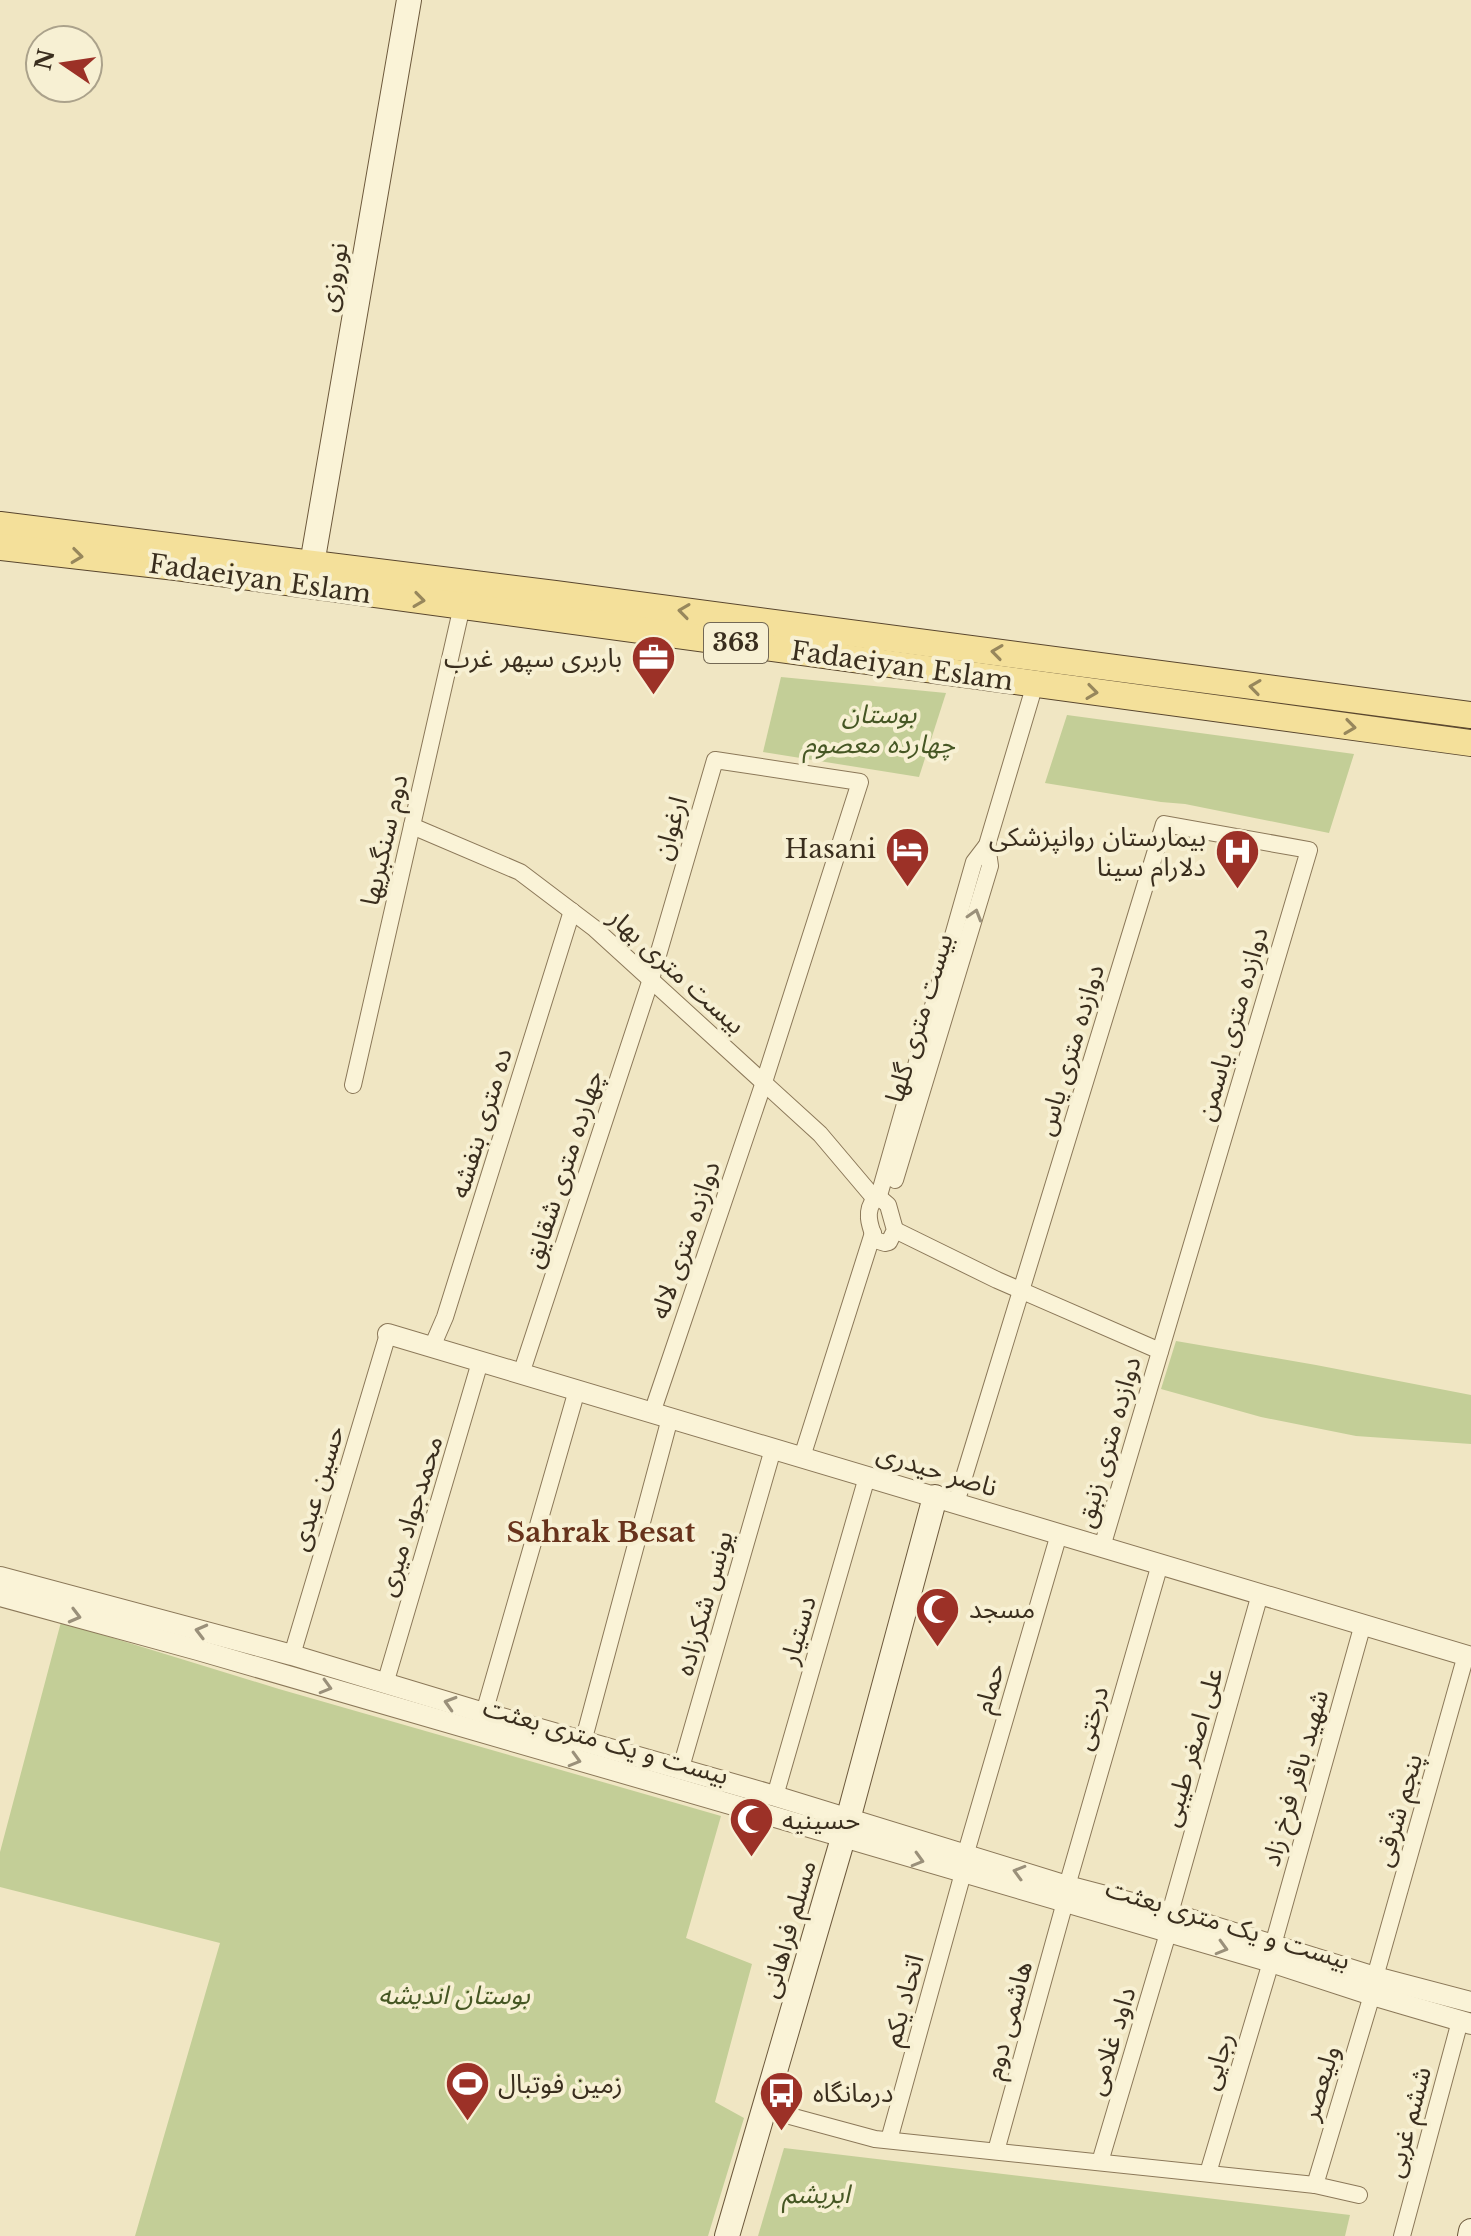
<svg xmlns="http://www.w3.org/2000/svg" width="1471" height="2236" font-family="'Libre Baskerville','Noto Sans Arabic',serif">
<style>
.green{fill:#c3ce97}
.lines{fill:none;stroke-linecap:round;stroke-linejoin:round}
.minor-casing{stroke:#8b7859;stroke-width:18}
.tertiary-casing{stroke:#8b7859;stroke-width:22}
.secondary-casing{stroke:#6d593c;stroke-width:26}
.primary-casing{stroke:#59462e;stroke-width:28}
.minor{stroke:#faf3d7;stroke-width:16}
.tertiary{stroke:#faf3d7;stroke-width:20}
.secondary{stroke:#faf3d7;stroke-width:24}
.primary{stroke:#f4e09a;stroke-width:26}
.oneway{stroke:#97875c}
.oneway2{stroke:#9a907a}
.labels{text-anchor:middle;stroke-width:8;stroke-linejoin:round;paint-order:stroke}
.shield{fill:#f7f0d3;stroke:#736854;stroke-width:2}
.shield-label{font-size:24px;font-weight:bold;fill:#3a2e1e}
.street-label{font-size:26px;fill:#3a2e1e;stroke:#f7f0d3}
.poi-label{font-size:26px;fill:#3a2e1e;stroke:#f7f0d3;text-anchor:start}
.park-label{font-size:26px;font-style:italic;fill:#465724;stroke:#f7f0d3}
.neighbourhood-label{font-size:28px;font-weight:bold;fill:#68331c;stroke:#f7f0d3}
</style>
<rect width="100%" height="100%" fill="#f0e6c3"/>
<g class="green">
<polygon points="781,677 946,693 919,777 763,752"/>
<polygon points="1067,715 1354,754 1329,833 1185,804 1161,802 1045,783"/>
<polygon points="1176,1341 1316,1365 1471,1395 1471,1444 1356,1436 1261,1417 1161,1389"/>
<polygon points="61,1622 279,1689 721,1816 686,1938 752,1964 715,2102 744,2118 708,2236 135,2236 220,1943 0,1887 0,1852"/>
<polygon points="784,2148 1325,2212 1350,2215 1345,2236 758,2236"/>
</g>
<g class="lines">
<defs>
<g id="minor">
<polyline points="412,826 520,872 594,928 820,1134 875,1199"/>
<polyline points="353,1085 462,606"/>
<polyline points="895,1180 990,866 987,845"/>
<path d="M875 1199H881L888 1205 895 1230 889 1242 885 1243 875 1240C870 1226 864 1211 875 1199Z"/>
<polyline points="878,1199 974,862 987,845 1035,684"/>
<polyline points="895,1230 997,1280 1160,1351"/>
<polyline points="432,1347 445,1317 572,911"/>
<polyline points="521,1374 651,979 715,760 860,782 764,1082 652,1413"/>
<polyline points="802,1457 873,1233"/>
<polyline points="956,1503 1164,824 1309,850 1102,1547"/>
<polyline points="292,1655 388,1334"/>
<polyline points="385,1684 480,1362"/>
<polyline points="484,1713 577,1390"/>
<polyline points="583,1742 670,1418"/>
<polyline points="680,1771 773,1449"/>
<polyline points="775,1796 867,1477"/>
<polyline points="965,1856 1059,1534"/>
<polyline points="1067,1886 1160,1564"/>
<polyline points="1170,1913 1260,1594"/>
<polyline points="1273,1945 1363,1624"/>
<polyline points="1375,1977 1466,1655"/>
<polyline points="764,2109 875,2139 1315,2185 1359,2195"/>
<polyline points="889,2140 963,1873"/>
<polyline points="996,2151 1065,1902"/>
<polyline points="1100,2162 1168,1933"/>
<polyline points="1208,2173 1271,1962"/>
<polyline points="1315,2185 1372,1995"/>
<polyline points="1402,2236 1460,2021"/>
</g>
<g id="tertiary">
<polyline points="388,1334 1471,1657"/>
<polyline points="0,1577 292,1655 484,1713 775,1796 1067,1886 1170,1913 1375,1977 1471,2002"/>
<polyline points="0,1596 198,1650 768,1815 1271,1962 1372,1995 1471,2024"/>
</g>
<g id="secondary">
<polyline points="312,564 409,0"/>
<polyline points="727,2236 843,1838 935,1497"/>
<polyline points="1470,2236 1471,2231"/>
</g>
<g id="primary">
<polyline points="0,525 555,594 1471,715"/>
<polyline points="0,547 176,567 1471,743"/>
</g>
</defs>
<use href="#minor" class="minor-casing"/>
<use href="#tertiary" class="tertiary-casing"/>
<use href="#secondary" class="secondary-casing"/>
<use href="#primary" class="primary-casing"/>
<use href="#minor" class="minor"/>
<use href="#tertiary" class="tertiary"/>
<use href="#secondary" class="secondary"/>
<use href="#primary" class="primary"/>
</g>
<defs><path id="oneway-chevron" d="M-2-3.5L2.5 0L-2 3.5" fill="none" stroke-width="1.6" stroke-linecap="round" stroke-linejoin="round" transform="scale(2)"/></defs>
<g class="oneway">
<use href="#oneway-chevron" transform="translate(77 556) rotate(7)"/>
<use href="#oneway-chevron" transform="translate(419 600) rotate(8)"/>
<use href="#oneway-chevron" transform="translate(684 611) rotate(-172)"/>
<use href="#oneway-chevron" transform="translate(997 652) rotate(-172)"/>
<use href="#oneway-chevron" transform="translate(1255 687) rotate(-172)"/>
<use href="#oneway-chevron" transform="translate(1092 692) rotate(8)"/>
<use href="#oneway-chevron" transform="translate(1350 727) rotate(8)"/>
</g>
<g class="oneway2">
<use href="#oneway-chevron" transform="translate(975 915) rotate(-73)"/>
<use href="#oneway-chevron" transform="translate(75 1616) rotate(15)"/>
<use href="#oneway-chevron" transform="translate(201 1631) rotate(-165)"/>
<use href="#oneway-chevron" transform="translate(326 1687) rotate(16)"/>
<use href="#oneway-chevron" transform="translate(450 1703) rotate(-163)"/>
<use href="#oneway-chevron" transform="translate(575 1760) rotate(16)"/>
<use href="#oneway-chevron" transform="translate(918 1860) rotate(16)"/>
<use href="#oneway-chevron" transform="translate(1019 1872) rotate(-164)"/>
<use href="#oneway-chevron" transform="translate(1222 1948) rotate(16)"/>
</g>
<defs>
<symbol id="office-pin" viewBox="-11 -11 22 30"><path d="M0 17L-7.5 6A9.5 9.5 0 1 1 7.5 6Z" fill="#9c3127" stroke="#f7f0d3"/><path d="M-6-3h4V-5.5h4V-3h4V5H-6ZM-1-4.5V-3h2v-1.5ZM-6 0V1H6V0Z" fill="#fff"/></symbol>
<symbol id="hotel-pin" viewBox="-11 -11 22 30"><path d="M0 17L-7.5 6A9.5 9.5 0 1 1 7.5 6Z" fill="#9c3127" stroke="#f7f0d3"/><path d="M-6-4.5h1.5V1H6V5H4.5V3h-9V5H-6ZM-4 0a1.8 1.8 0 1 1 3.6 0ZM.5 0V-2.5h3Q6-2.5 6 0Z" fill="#fff"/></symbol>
<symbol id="hospital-pin" viewBox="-11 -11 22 30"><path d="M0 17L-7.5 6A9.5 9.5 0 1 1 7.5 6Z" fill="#9c3127" stroke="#f7f0d3"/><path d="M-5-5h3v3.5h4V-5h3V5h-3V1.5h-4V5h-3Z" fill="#fff"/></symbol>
<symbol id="mosque-pin" viewBox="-11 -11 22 30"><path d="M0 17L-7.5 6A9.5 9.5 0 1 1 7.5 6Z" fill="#9c3127" stroke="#f7f0d3"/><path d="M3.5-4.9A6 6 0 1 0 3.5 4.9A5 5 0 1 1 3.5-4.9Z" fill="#fff"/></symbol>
<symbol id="stadium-pin" viewBox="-11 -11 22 30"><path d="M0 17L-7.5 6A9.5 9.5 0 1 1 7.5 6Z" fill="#9c3127" stroke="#f7f0d3"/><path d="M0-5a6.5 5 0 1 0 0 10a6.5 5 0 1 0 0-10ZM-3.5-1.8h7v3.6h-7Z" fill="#fff"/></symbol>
<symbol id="bus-pin" viewBox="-11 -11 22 30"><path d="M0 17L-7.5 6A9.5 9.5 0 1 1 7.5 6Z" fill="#9c3127" stroke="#f7f0d3"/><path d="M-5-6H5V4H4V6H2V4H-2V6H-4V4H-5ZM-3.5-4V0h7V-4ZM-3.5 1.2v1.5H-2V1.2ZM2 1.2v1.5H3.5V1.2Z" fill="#fff"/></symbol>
</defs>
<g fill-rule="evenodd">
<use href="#office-pin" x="628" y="632" width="51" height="69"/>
<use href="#hotel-pin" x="882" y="824" width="51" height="69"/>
<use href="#hospital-pin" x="1212" y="826" width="51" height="69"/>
<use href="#mosque-pin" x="912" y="1584" width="51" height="69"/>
<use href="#mosque-pin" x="726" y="1794" width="51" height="69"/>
<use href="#stadium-pin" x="442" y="2058" width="51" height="69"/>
<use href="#bus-pin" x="756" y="2068" width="51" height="69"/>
</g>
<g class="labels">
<rect class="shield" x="704" y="623" width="64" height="40" rx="6"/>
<g class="shield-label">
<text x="736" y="651">363</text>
</g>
<g class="street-label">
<text transform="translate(333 277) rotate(-80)" y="9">نوروزی</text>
<text transform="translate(260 579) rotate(8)" y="9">Fadaeiyan Eslam</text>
<text transform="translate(902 666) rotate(8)" y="9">Fadaeiyan Eslam</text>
<text transform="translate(670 828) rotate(-74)" y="9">ارغوان</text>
<text transform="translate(384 840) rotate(-77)" y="9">دوم سنگبریها</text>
<text transform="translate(677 971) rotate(42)" y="9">بیست متری بهار</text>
<text transform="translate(919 1018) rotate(-73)" y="9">بیست متری گلها</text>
<text transform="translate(1232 1024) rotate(-74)" y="9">دوازده متری یاسمن</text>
<text transform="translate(1070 1050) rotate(-73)" y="9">دوازده متری یاس</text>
<text transform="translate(481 1123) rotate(-73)" y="9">ده متری بنفشه</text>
<text transform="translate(563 1169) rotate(-72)" y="9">چهارده متری شقایق</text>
<text transform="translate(685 1240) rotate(-71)" y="9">دوازده متری لاله</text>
<text transform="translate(1108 1442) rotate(-74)" y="9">دوازده متری زنبق</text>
<text transform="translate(937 1470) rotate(17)" y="9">ناصر حیدری</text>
<text transform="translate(317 1488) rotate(-73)" y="9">حسین عبدی</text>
<text transform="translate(410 1516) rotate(-73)" y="9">محمدجواد میری</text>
<text transform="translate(704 1603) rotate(-74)" y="9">یونس شکرزاده</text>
<text transform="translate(798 1630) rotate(-74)" y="9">دستیار</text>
<text transform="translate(989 1688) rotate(-74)" y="9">حمام</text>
<text transform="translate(1091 1718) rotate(-74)" y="9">درختی</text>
<text transform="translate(606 1741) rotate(16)" y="9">بیست و یک متری بعثت</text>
<text transform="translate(1192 1747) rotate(-74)" y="9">علی اصغر طیبی</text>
<text transform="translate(1295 1778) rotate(-74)" y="9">شهید باقر فرخ زاد</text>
<text transform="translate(1398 1810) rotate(-74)" y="9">پنجم شرقی</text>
<text transform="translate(1228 1924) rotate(17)" y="9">بیست و یک متری بعثت</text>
<text transform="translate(788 1929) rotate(-74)" y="9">مسلم فراهانی</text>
<text transform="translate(903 2000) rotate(-75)" y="9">اتحاد یکم</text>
<text transform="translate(1008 2020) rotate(-75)" y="9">هاشمی دوم</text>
<text transform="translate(1111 2041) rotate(-73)" y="9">داود غلامی</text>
<text transform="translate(1217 2061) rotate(-73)" y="9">رجایی</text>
<text transform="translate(1320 2083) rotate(-73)" y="9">ولیعصر</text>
<text transform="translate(1408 2122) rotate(-75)" y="9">ششم غربی</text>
</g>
<g class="poi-label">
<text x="622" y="667" text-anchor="end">باربری سپهر غرب</text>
<text x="1206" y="846" text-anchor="end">بیمارستان روانپزشکی<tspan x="1206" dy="30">دلارام سینا</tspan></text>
<text x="876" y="858" text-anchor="end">Hasani</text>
<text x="969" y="1618">مسجد</text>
<text x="782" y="1829">حسینیه</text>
<text x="498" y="2093">زمین فوتبال</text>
<text x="813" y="2102">درمانگاه</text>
</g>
<g class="park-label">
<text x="879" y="723">بوستان<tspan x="879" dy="30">چهارده معصوم</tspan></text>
<text x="454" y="2004">بوستان اندیشه</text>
<text x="816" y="2203">ابریشم</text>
</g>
<g class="neighbourhood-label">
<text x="601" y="1542">Sahrak Besat</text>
</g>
</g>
<g transform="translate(64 64) rotate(283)"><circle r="38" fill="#f7f0d3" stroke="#aba28b" stroke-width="2"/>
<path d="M0-6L14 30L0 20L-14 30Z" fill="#9c3127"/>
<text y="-12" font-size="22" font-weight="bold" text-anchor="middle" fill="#3a2e1e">N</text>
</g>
</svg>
